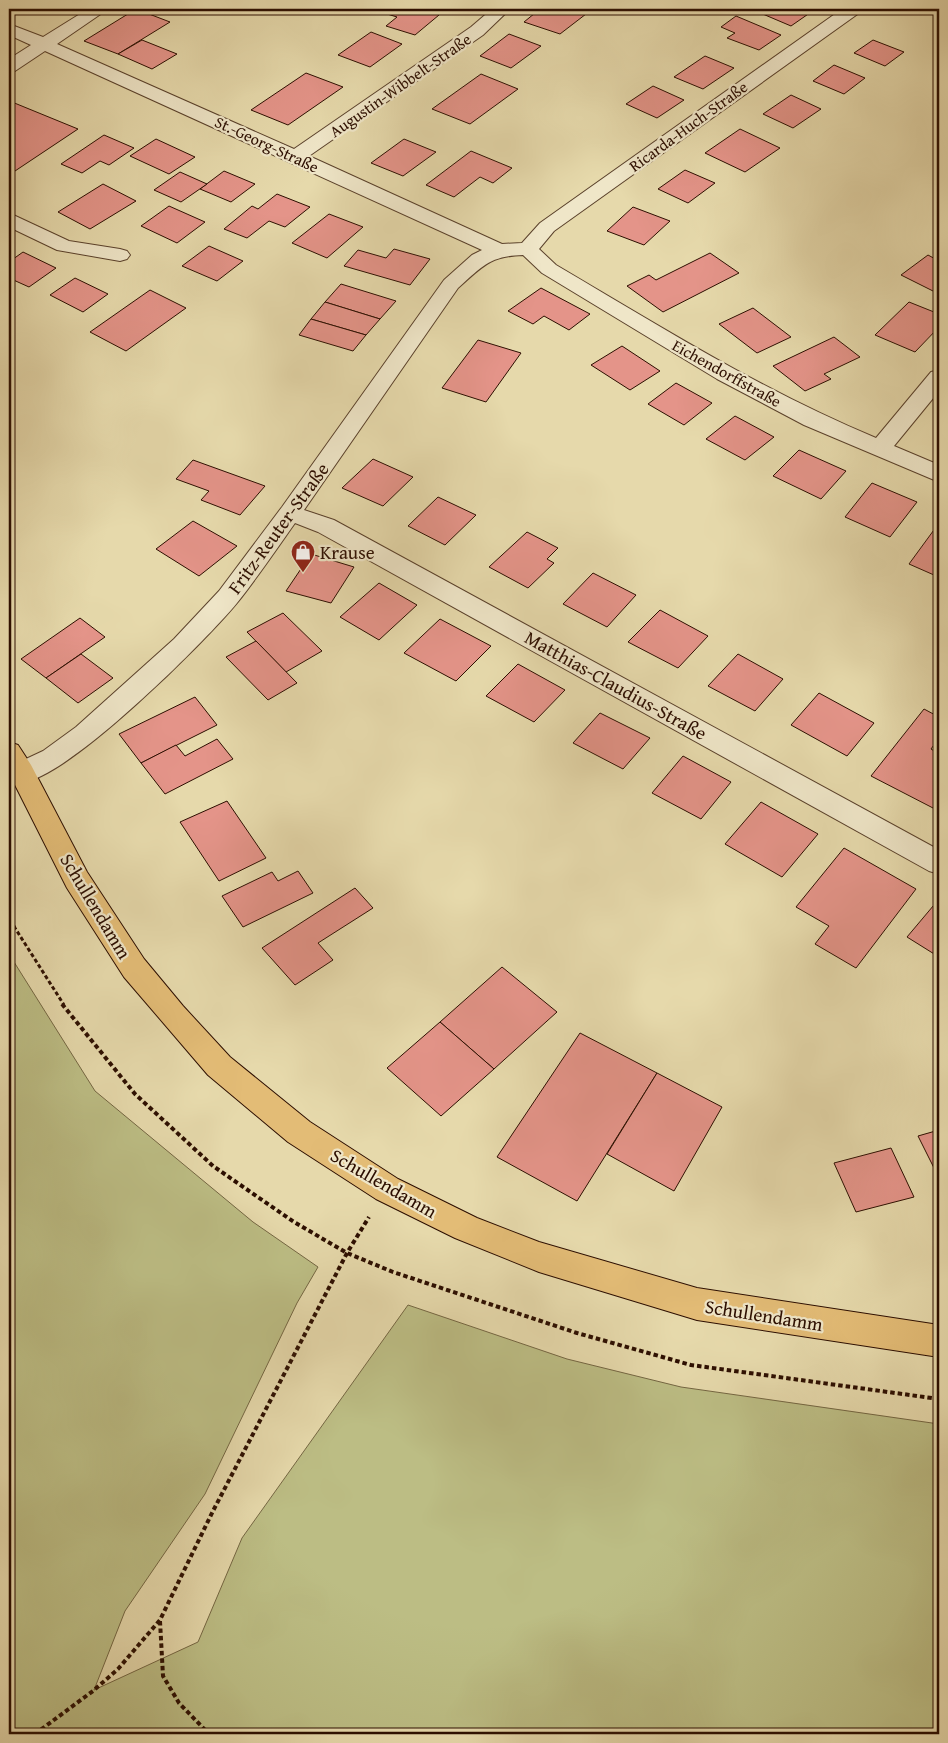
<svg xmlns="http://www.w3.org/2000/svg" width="948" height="1743" font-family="'Gentium Book Plus',serif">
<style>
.green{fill:#bcbd84;stroke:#746642}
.building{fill:#e49489;stroke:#2c0e00}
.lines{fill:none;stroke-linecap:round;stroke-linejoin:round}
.minor-casing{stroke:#5a412b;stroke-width:2}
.major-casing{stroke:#2c0e00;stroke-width:2}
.path-far1{stroke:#2c0e00;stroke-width:3;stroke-dasharray:4 2.5;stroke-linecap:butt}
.path{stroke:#2c0e00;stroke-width:4;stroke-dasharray:4.5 3;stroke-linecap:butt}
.minor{fill:#efe6c8;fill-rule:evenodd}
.major{fill:#e3bc76;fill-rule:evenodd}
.labels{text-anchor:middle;stroke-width:4.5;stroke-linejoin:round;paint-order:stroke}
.far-street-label{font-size:16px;fill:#2c0e00;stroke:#efe6c8}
.street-label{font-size:19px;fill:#2c0e00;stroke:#efe6c8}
.poi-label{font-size:19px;fill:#2c0e00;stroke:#efe6c8;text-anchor:start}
</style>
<rect width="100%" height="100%" fill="#e6d9ab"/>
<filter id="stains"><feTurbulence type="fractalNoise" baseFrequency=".004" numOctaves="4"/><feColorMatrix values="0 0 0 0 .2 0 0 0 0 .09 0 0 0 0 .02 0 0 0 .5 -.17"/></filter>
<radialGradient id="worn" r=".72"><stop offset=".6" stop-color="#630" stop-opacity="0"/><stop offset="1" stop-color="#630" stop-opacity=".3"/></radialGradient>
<polygon class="green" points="9,954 95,1091 253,1222 318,1267 297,1303 205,1494 125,1611 94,1690 198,1642 242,1538 408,1305 567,1359 681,1387 939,1424 939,1734 9,1734"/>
<g class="building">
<polygon points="136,9 170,22 118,54 84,41"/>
<polygon points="376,9 418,9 439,15 415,35 386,26 397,17 374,10"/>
<polygon points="540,9 572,9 586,14 560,34 524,22"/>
<polygon points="751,9 810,9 814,10 791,26"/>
<polygon points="736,16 781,35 759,50 727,38 735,33 721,27"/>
<polygon points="371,32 402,44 370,67 338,55"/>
<polygon points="509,34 541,46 511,68 480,56"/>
<polygon points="142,40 177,54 152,69 118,54"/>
<polygon points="873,40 904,52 885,66 854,53"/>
<polygon points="705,56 734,68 703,89 674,77"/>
<polygon points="834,65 865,78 844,94 813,81"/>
<polygon points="306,73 343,87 288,125 251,110"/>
<polygon points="481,74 518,89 470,124 432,109"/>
<polygon points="653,86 684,100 657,118 626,104"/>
<polygon points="791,95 821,109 793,128 763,114"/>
<polygon points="12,102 78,129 9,175 9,104"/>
<polygon points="740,129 780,148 745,172 705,153"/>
<polygon points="104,135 134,148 109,165 100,161 82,173 61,164"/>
<polygon points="156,139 195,157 169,174 130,156"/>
<polygon points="404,139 436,152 403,176 371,163"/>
<polygon points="471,151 512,168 493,183 480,177 454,197 426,185"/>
<polygon points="685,170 715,183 688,203 658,189"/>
<polygon points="224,171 255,184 231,202 200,189"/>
<polygon points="180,172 207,184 181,202 154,190"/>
<polygon points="103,184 136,201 90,229 58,212"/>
<polygon points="277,194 310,207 285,227 269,221 247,238 224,229 252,206 258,209"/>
<polygon points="169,206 205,222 177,243 141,226"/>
<polygon points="633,207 670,221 644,245 607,231"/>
<polygon points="329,214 363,227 327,258 292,243"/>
<polygon points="209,246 243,261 217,281 182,266"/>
<polygon points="394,249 430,259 410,285 344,266 358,250 386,258"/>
<polygon points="23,252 56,268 29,287 9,278 9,262"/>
<polygon points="710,253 739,273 663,312 627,286 649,275 656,280"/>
<polygon points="928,255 939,261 939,294 901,275"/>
<polygon points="75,278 108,294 83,312 50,295"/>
<polygon points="341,284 396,301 380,319 325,302"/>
<polygon points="541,288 590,314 569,330 544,316 533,324 508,311"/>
<polygon points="150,290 186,308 126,351 90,332"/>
<polygon points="325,302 380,319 366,335 311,319"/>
<polygon points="909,302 939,314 939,327 915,352 875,335"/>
<polygon points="753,308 791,337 757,353 719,324"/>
<polygon points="311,319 366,335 353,351 299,335"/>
<polygon points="834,337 860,357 824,374 831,379 805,391 773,366"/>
<polygon points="478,340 521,353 486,402 442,388"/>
<polygon points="622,346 660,371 630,390 591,365"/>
<polygon points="676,383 712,403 684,425 648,404"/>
<polygon points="735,416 774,437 745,460 706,439"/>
<polygon points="799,450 846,471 821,499 773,476"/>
<polygon points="373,459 413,477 383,506 342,488"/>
<polygon points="193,460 265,486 240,515 201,500 209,491 176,479"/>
<polygon points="872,483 917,502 890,537 845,517"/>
<polygon points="438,497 476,515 445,545 408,526"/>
<polygon points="193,521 237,546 199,576 156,549"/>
<polygon points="939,523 939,568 934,575 909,564"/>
<polygon points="527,532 558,548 547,559 554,563 528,588 489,567"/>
<polygon points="311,554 354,567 331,603 286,591"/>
<polygon points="593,573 636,595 607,627 563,604"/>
<polygon points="379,583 417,605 379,640 340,617"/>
<polygon points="660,610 708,636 678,668 628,642"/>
<polygon points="283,613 322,651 286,672 247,632"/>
<polygon points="80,618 105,637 46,678 21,659"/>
<polygon points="440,619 491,646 456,681 404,653"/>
<polygon points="256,641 297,683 268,700 226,657"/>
<polygon points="81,654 113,678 78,703 46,678"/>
<polygon points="738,654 783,679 755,711 708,686"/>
<polygon points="518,664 565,690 534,722 486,696"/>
<polygon points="819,693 874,723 847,756 791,725"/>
<polygon points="195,697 217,725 141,763 119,734"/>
<polygon points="924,709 939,717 939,738 931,749 939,754 939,799 933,808 871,776"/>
<polygon points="600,713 650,738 623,769 573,743"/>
<polygon points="217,739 233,759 165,794 141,763 176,745 185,756"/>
<polygon points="683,756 731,782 701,819 652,793"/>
<polygon points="227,801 266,858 219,881 180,822"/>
<polygon points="761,802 818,834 782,877 725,844"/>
<polygon points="844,848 916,889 856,968 815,944 829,926 796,907"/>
<polygon points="298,871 313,893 243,927 222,896 272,872 278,881"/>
<polygon points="355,888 373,908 318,943 333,960 295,985 262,948"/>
<polygon points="939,899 939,957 907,937"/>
<polygon points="502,967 557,1012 494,1069 440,1022"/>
<polygon points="440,1022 494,1069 441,1116 387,1068"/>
<polygon points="580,1033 657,1073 577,1201 497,1157"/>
<polygon points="657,1073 722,1107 674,1191 607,1154"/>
<polygon points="939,1130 939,1178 918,1136"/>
<polygon points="891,1148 914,1197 856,1212 834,1163"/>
</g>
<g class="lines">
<defs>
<g id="minor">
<path d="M88 9H108L57 44 294 149 471 27 492 9H510L483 35 309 156 502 244 522 243 540 223 842 9H861L859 13 554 231 539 249 556 265C661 327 763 391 876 438L931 372 939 370V391L894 446 939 465V482L804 425 717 379 542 273 523 255C489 256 482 267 458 288L304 510 334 520 939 850V874L929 871 318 532 295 523C276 550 257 578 237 603 204 643 71 775 24 782 20 782 16 780 13 779L9 772 13 765 43 751 76 727 174 639 219 591 282 507 444 280 472 255 482 250 45 51 15 71 9 72V59L31 45 9 35V24L43 37Z"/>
<polygon points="9,213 69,241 120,249 127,251 130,255 127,259 120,261 57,250 9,227"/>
</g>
<polygon id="major" points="9,742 18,745 31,765 87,872 144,959 183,1006 230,1057 310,1122 398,1179 477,1218 539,1242 697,1288 939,1325 939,1357 697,1320 539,1272 455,1238 376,1199 288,1142 208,1075 124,977 67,888 9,773"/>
</defs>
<use href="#minor" class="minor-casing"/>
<use href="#major" class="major-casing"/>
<polyline class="path-far1" points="9,914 15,928 64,1005"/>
<g class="path">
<polyline points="62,1004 135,1094 213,1166 294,1222 347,1253 393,1272 577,1333 691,1365 939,1399"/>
<polyline points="160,1621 163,1676 179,1703 209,1734"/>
<polyline points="27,1734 39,1731 93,1691 118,1669 160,1620 213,1511 347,1253 369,1217"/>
</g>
<use href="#minor" class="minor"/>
<use href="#major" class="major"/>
</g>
<defs>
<symbol id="shop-pin" viewBox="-11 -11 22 30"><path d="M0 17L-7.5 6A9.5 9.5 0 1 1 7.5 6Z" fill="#8f2418" stroke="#efe6c8"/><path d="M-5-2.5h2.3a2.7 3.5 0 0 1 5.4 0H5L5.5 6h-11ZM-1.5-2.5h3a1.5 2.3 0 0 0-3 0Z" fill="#fff"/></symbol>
</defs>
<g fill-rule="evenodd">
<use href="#shop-pin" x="289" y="538" width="28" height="38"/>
</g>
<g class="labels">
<g class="far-street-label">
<text transform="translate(400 85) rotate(-35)" y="6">Augustin-Wibbelt-Straße</text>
<text transform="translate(688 126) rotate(-36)" y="6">Ricarda-Huch-Straße</text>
<text transform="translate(267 144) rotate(25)" y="6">St.-Georg-Straße</text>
<text transform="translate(727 373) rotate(29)" y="6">Eichendorffstraße</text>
</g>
<g class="street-label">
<text transform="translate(278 528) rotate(-54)" y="7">Fritz-Reuter-Straße</text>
<text transform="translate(616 685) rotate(29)" y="7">Matthias-Claudius-Straße</text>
<text transform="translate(96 906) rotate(59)" y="7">Schullendamm</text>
<text transform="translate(384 1183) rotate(30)" y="7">Schullendamm</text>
<text transform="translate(764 1315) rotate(9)" y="7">Schullendamm</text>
</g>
<g class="poi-label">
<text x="320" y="559">Krause</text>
</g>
</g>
<rect width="948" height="1743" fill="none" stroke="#e6d9ab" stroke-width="30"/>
<rect x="10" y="10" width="928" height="1723" fill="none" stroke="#2c0e00" stroke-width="2.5"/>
<rect x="15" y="15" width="918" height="1713" fill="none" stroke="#2c0e00"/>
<rect width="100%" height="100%" filter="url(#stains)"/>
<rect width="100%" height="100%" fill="url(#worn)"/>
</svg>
